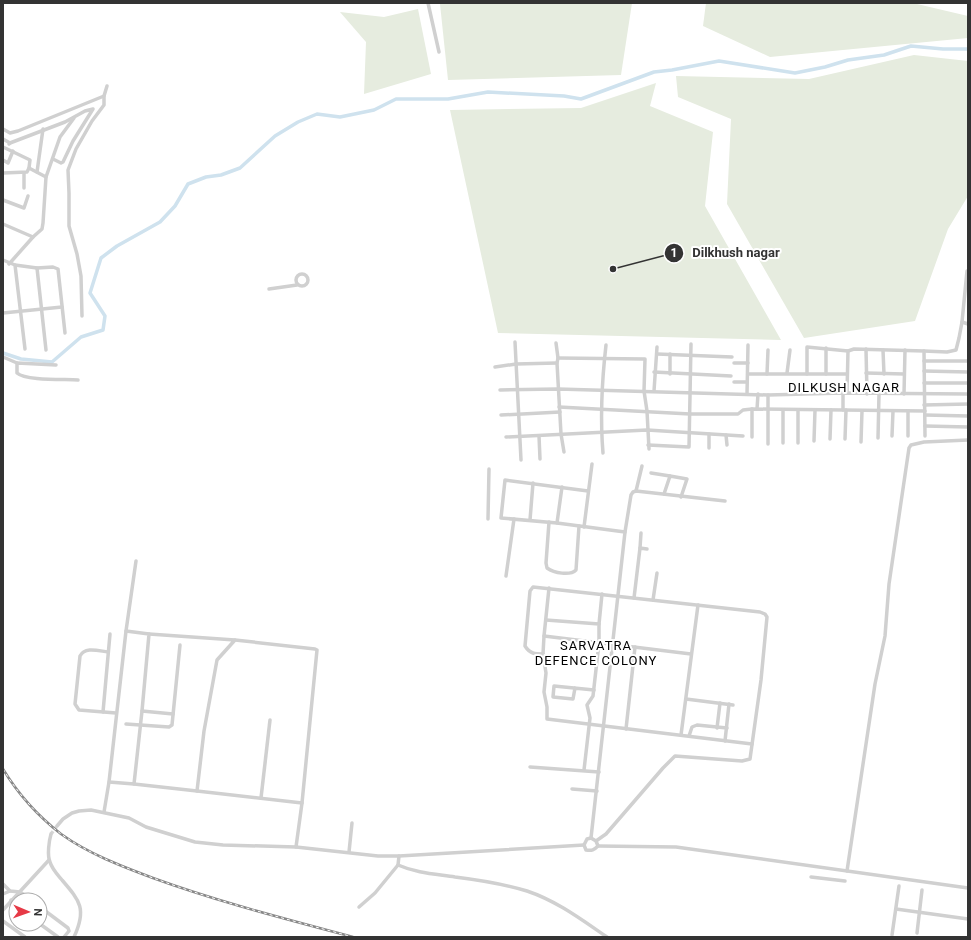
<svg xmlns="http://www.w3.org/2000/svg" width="971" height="940" font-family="Roboto,sans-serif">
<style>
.green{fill:#e6ecdf}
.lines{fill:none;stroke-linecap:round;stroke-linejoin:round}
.canal{stroke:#cfe2ee;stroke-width:3.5}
.minor-tunnel{stroke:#d6d6d6;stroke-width:3.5;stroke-dasharray:3.5 2;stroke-linecap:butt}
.minor{stroke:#d0d0d0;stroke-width:3.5}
.rail-casing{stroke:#888;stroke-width:2.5}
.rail{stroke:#fff;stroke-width:1;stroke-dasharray:3;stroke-linecap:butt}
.labels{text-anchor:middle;stroke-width:4;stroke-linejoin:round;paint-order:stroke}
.neighbourhood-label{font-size:13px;letter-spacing:1px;fill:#000;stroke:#fff}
.leader{fill:none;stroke:#333;stroke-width:1.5}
.callout-dot{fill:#333;stroke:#fff;stroke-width:1.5}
.mark-label{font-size:12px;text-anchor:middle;font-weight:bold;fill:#fff}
.callout-label{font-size:13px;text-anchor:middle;font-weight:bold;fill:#333;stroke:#fff;stroke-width:4;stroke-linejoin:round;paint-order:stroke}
</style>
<rect width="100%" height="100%" fill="#fff"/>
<g class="green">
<polygon points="632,3 621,75 448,80 440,4"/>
<polygon points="706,3 905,3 917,4 968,16 968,38 770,57 703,26"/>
<polygon points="418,9 431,74 364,94 366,42 340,12 384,17"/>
<polygon points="914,55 968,61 968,196 948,229 915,321 804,338 727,204 731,119 678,97 676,76 809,79"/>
<polygon points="656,83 650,106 713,132 705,206 781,340 498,333 450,110 581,108"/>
</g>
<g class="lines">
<polyline class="canal" points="3,353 21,359 52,362 81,337 103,330 105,316 90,293 101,258 117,246 160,222 175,206 188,184 206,177 221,175 240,168 275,136 298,122 317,114 340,117 374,110 396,99 448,99 488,92 564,96 581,99 654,72 672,70 719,61 795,73 825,67 848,60 884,55 911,46 943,49 968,49"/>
<polyline class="minor-tunnel" points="51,834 57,826"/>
<g class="minor">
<polyline points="428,3 439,52"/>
<polyline points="3,129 10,133 18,131 104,96"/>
<polyline points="3,139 10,143 9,144"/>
<polyline points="10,143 65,122 85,111 93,109 73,141 63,162 61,163 53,159"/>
<polyline points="3,147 30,160 29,168 27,172 3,173"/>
<polyline points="3,160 8,163 13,151"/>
<polyline points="29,168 46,177 43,223 42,229 33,237"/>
<polyline points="37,172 43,129"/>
<polyline points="24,173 24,188"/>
<polyline points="46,177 60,137 74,118"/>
<polyline points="3,200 24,208 28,196"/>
<polyline points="3,224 33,237 9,264"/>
<polyline points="3,260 15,265 25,349"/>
<polyline points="15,265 37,268 53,267 58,269 65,333"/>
<polyline points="37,268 46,350"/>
<polyline points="967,271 962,322 968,324"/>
<circle cx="302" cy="280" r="6"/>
<polyline points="269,289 297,285"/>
<polyline points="3,313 62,307"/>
<polyline points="82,316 81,276 77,254 69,226 69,193 68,170 76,149 92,121 104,105 104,96 107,86"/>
<polyline points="515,342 521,460"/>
<polyline points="556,343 558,358 557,363 561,434 564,452"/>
<polyline points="826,348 826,374"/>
<polyline points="866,349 867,394"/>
<polyline points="883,350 884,374"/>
<polyline points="924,351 947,352 956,350 959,338 962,322"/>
<polyline points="657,354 732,357"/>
<polyline points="3,357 17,363"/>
<polyline points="558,358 645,359 644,391 647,411 649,449"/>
<polyline points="924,361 968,361"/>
<polyline points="734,363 748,363"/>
<path d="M56 365 17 363V373C26 381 65 379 78 380"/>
<polyline points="495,367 516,364 557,363"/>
<polyline points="924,371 968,372"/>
<polyline points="654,372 731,376"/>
<polyline points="787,373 790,350"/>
<polyline points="866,373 904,374"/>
<polyline points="670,374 670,354"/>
<polyline points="748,374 847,374"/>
<polyline points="767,374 768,350"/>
<polyline points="807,374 807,347 848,351"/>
<polyline points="734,382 747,382"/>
<polyline points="924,383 968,383"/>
<polyline points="500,390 558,389 768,395 843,393 968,394"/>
<polyline points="654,391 657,347"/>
<polyline points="843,393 843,410"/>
<polyline points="847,393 848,351 854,349 924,351 925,436"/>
<polyline points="747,394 748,345"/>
<polyline points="904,394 905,350"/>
<polyline points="768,395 768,444"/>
<polyline points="924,405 968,404"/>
<polyline points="559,407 690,414 738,414 743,410 752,409 925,411"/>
<polyline points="752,409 752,437"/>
<polyline points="757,409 758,394"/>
<polyline points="501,415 560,412"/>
<polyline points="925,415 968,416"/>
<polyline points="925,426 968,427"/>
<polyline points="709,434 709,448"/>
<polyline points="726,435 727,445"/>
<polyline points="539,436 540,459"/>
<polyline points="892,436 893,411"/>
<polyline points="908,436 908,411"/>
<polyline points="506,437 647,430 743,436"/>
<polyline points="878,438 879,394"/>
<polyline points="830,439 831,410"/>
<polyline points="845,439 846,410"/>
<polyline points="814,441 815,410"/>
<polyline points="861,442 862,411"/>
<polyline points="783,443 783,410"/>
<polyline points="798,443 798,410"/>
<polyline points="648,445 689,447 691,344"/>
<path d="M603 453C600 417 602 380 606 345"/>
<polyline points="651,473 670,476"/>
<polyline points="588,491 505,480 501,518 557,523 625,532"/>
<polyline points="636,491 642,466"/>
<polyline points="664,494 670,476 687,479 681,497"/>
<polyline points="488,519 489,469"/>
<polyline points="530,520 533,483"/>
<path d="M549 522 546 563 547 568C554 573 570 576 576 570L579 526"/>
<polyline points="557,523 562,487"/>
<polyline points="584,527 592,464"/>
<polyline points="640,548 641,533"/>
<polyline points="506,576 514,519"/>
<polyline points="549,588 544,636 691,654"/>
<polyline points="634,598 640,548 647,549"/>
<polyline points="653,600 657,573"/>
<polyline points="546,620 599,624 599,643 593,696 587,705 590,718 584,770"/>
<polyline points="599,624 602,594"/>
<polyline points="126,631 149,634 142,711"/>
<polyline points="544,636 543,654 546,673 544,692 547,707 547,719 752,744"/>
<path d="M108 652C99 651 85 646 80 656L75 704 79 710 116 713"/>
<path d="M543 654C535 654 530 654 525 646L530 591 533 587 760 612 765 614 767 617 761 680 750 759 742 761 675 756 663 768 606 834 596 841"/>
<polyline points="575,688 573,699 553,697 554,686 594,690"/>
<polyline points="686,699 733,705"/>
<polyline points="103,712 110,634"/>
<polyline points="126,724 169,727 172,725 180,645"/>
<polyline points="717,728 720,703"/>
<polyline points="626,729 635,647"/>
<polyline points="681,735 698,605"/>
<polyline points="689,736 692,727 697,725 727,728"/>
<polyline points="725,741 729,704"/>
<polyline points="530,767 599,772"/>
<polyline points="109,782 134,784 142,711 173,714"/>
<polyline points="134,784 197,791 204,731 217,660 235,640 149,634"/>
<polyline points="572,789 597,791"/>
<polyline points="197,791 302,803 317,650 315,649 235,640"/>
<polyline points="261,798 270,720"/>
<polyline points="104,812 109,782 126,631 136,561"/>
<polyline points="57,826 63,819 72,813 79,811 91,810 129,818 146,827 195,842 223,845 296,847 302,803"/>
<path d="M51 834C49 841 47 855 50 862 52 869 57 874 62 880 80 901 87 909 74 937"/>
<polyline points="591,838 625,532 631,495 633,492 636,491 725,501"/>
<path d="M591 838 596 841 598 846C594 850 592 851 586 850L584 845 587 839Z"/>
<polyline points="598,846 676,847 968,888"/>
<path d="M296 847 378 856H399L398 865C416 873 435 874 455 877 479 880 504 884 527 891 557 901 582 920 607 937"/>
<polyline points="349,852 352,823"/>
<polyline points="399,856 584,845"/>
<polyline points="847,871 875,684 885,636 889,584 909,448 911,445 924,442 968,440"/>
<polyline points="811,877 845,881"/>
<polyline points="3,884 10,891 20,892 31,900"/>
<polyline points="3,894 10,891"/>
<polyline points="11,900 16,905"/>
<polyline points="40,907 68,928 69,931 64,937"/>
<polyline points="359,907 375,893 398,865"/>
<polyline points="896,909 968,919"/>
<polyline points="3,910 49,860"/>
<polyline points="3,921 25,937"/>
<polyline points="40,924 58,937"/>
<polyline points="917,933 922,890"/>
<polyline points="892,935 899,886"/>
</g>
<defs>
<path id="rail" d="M3 769C18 794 38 816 61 834 89 854 121 866 153 878 219 902 286 919 353 937"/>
</defs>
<use href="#rail" class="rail-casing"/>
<use href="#rail" class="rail"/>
</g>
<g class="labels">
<g class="neighbourhood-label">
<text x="844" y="392">DILKUSH NAGAR</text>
<text x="596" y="650">SARVATRA<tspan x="596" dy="15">DEFENCE COLONY</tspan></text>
</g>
</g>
<path class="leader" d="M613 269L674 253"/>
<g class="callout-dot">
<circle cx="613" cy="269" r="4"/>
<circle cx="674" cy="253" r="10"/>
</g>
<g class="mark-label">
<text x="674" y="257">1</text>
</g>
<g class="callout-label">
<text x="736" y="257">Dilkhush nagar</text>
</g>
<rect width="971" height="940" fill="none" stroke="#333333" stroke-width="8"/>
<g transform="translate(28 912) rotate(92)"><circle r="19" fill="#ffffff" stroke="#adadad"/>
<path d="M0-3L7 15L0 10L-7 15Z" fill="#e63946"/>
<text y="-6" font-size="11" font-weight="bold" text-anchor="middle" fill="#333333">N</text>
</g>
</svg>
